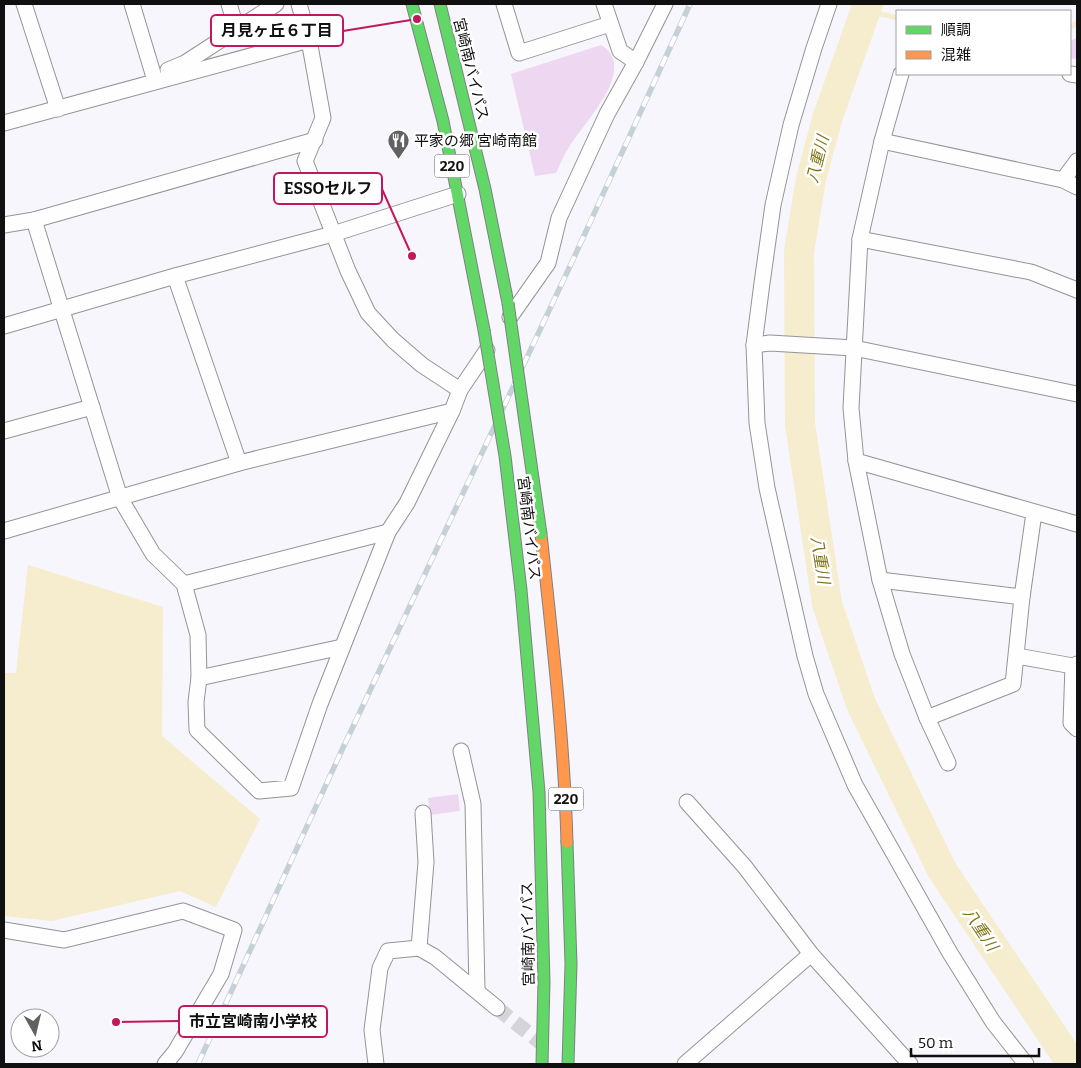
<svg xmlns="http://www.w3.org/2000/svg" width="1081" height="1068" font-family="Bitter,'Noto Sans JP',serif">
<style>
.green{fill:#edd7f1}
.water{fill:#f5edcd}
.lines{fill:none;stroke-linecap:round;stroke-linejoin:round}
.stream{stroke:#f5edcd;stroke-width:5}
.river{stroke:#f5edcd;stroke-width:30}
.street-tunnel{stroke:#d4d4d9;stroke-width:15;stroke-dasharray:15 8;stroke-linecap:butt}
.street-casing{stroke:#949496;stroke-width:17}
.fast-casing{stroke:#818184;stroke-width:13}
.slow-casing{stroke:#818184;stroke-width:13}
.street{stroke:#fefeff;stroke-width:15}
.fast{stroke:#63d668;stroke-width:11}
.slow{stroke:#ff974d;stroke-width:11}
.rail-casing{stroke:#c6d0d7;stroke-width:5.5}
.rail{stroke:#fff;stroke-width:4;stroke-dasharray:11;stroke-linecap:butt}
.fast-bridge-casing{stroke:#818184;stroke-width:13;stroke-linecap:butt}
.fast-bridge{stroke:#63d668;stroke-width:11}
.labels{text-anchor:middle;stroke-width:5;stroke-linejoin:round;paint-order:stroke}
.shield{fill:#fff;stroke:#585858;stroke-width:1}
.shield-label{font-size:14px;font-weight:bold;fill:#101010}
.street-label{font-size:15px;fill:#101010;stroke:#fff}
.poi-label{font-size:15px;fill:#101010;stroke:#fff;text-anchor:start}
.water-label{font-size:16px;font-style:italic;fill:#82751a;stroke:#fff}
.leader{fill:none;stroke:#c2185b;stroke-width:2}
.callout-dot{fill:#c2185b;stroke:#fff;stroke-width:2}
.callout{fill:#fff;stroke:#c2185b;stroke-width:2}
.callout-label{font-size:16px;text-anchor:middle;font-weight:bold;fill:#101010}
</style>
<rect width="100%" height="100%" fill="#f7f6fc"/>
<g class="green">
<polygon points="1077,38 1077,59 1070,58 1070,41"/>
<path d="M601 45C640 69 582 124 568 149 563 156 560 165 556 173L535 176 511 74Z"/>
<polygon points="458,794 460,811 430,815 428,798"/>
</g>
<polygon class="water" points="28,565 163,607 162,736 260,819 216,907 180,891 52,921 4,916 4,673 16,673"/>
<g class="lines">
<g class="stream">
<polyline points="865,10 897,18"/>
<polyline points="1070,27 1077,23"/>
</g>
<polyline class="river" points="868,4 828,116 811,179 799,252 800,424 827,604 861,704 942,870 1072,1064"/>
<polyline class="street-tunnel" points="497,1008 545,1046"/>
<defs>
<g id="street">
<polyline points="24,4 58,109"/>
<polyline points="132,4 154,77"/>
<polyline points="229,4 237,30"/>
<polyline points="299,4 309,40 323,118 305,161 348,271 368,313 393,340 422,365 460,390"/>
<polyline points="504,4 519,53 610,24"/>
<polyline points="604,4 620,51 636,62"/>
<polyline points="829,4 814,48 791,125 773,205 762,283 754,345 757,423 767,488 805,656 816,694 855,785 950,953 993,1022 1026,1064"/>
<polyline points="168,70 185,63 276,4"/>
<polyline points="901,74 882,141 860,239 851,408 856,461 880,580 902,654 927,718 948,763"/>
<polyline points="1070,74 1077,75"/>
<polyline points="4,123 309,40"/>
<polyline points="882,141 1063,180 1077,187"/>
<polyline points="1063,180 1077,161"/>
<polyline points="34,220 120,498 153,554 184,584 198,635 199,678 196,702 197,730 259,791 291,788 320,704 388,532 407,503 452,411 460,390 487,350"/>
<polyline points="4,225 34,220 315,140"/>
<polyline points="860,239 1031,272 1077,290"/>
<polyline points="175,276 239,463"/>
<polyline points="510,317 548,263 559,218 607,114 636,62 665,4"/>
<polyline points="4,326 175,276 333,234 458,194"/>
<polyline points="754,345 770,343 854,348 1077,394"/>
<polyline points="4,431 92,407"/>
<polyline points="856,461 1077,524"/>
<polyline points="4,531 239,463 452,411"/>
<polyline points="880,580 1022,597"/>
<polyline points="184,584 388,532"/>
<polyline points="1017,656 1073,666 1077,664"/>
<polyline points="1073,666 1071,723 1077,729"/>
<polyline points="199,678 342,647"/>
<polyline points="927,718 1013,684 1022,597 1034,513"/>
<polyline points="461,751 473,804 477,990"/>
<polyline points="687,802 745,867 811,954 910,1064"/>
<polyline points="4,930 64,940 183,911 234,930 221,974 175,1052 165,1064"/>
<polyline points="419,948 426,862 423,813"/>
<polyline points="376,1064 372,1030 380,968 388,951 419,948 435,957 497,1008"/>
<polyline points="685,1064 811,954"/>
</g>
<g id="fast">
<polyline points="412,4 443,121 484,330"/>
<polyline points="440,4 485,189 508,303"/>
<polyline points="521,590 539,792 544,982 542,1064"/>
<polyline points="567,842 571,964 568,1064"/>
</g>
<path id="slow" d="M541 534C552 636 564 739 567 842"/>
</defs>
<use href="#street" class="street-casing"/>
<use href="#fast" class="fast-casing"/>
<use href="#slow" class="slow-casing"/>
<use href="#street" class="street"/>
<use href="#fast" class="fast"/>
<use href="#slow" class="slow"/>
<defs>
<polyline id="rail" points="198,1064 341,752 571,264 690,4"/>
</defs>
<use href="#rail" class="rail-casing"/>
<use href="#rail" class="rail"/>
<defs>
<g id="fast-bridge">
<polyline points="508,303 541,534"/>
<polyline points="484,330 505,456 521,590"/>
</g>
</defs>
<use href="#fast-bridge" class="fast-bridge-casing"/>
<use href="#fast-bridge" class="fast-bridge"/>
</g>
<defs>
<symbol id="restaurant-pin" viewBox="-11 -11 22 30"><path d="M0 17L-7.5 6A9.5 9.5 0 1 1 7.5 6Z" fill="#616063" stroke="#fff"/><path d="M-5-6h1v4h1v-4h1v4h1v-4h1v5L-1.5 .5V6h-2V.5L-5-1ZM5-6V6H3V1.5H1.5Q1.5-4 5-6Z" fill="#fff"/></symbol>
</defs>
<g fill-rule="evenodd">
<use href="#restaurant-pin" x="386" y="128" width="25" height="34"/>
</g>
<g class="labels">
<g class="shield">
<rect x="434.5" y="154.5" width="35" height="23" rx="4"/>
<rect x="548.5" y="787.5" width="35" height="23" rx="4"/>
</g>
<g class="shield-label">
<text x="452" y="171">220</text>
<text x="566" y="804">220</text>
</g>
<g class="street-label">
<text transform="translate(471 69) rotate(76)" y="5">宮崎南バイパス</text>
<text transform="translate(529 528) rotate(83)" y="5">宮崎南バイパス</text>
<text transform="translate(528 934) rotate(-91)" y="5">宮崎南バイパス</text>
</g>
<g class="poi-label">
<text x="414" y="146">平家の郷 宮崎南館</text>
</g>
<g class="water-label">
<text transform="translate(817 159) rotate(-76)" y="6">八重川</text>
<text transform="translate(821 560) rotate(81)" y="6">八重川</text>
<text transform="translate(981 929) rotate(56)" y="6">八重川</text>
</g>
</g>
<path class="leader" d="M417 19L343 31M412 256L382 189M116 1022L179 1021"/>
<g class="callout-dot">
<circle cx="417" cy="19" r="5"/>
<circle cx="412" cy="256" r="5"/>
<circle cx="116" cy="1022" r="5"/>
</g>
<g class="callout">
<rect x="211" y="15" width="132" height="31" rx="5"/>
<rect x="274" y="173" width="108" height="31" rx="5"/>
<rect x="179" y="1006" width="148" height="31" rx="5"/>
</g>
<g class="callout-label">
<text x="277" y="36">月見ヶ丘６丁目</text>
<text x="328" y="194">ESSOセルフ</text>
<text x="253" y="1027">市立宮崎南小学校</text>
</g>
<rect width="1081" height="1068" fill="none" stroke="#101010" stroke-width="10"/>
<rect x="896" y="10" width="175" height="65" fill="#ffffff" stroke="#9f9f9f"/>
<rect x="906" y="26" width="25" height="8" fill="#63d668" stroke="#9f9f9f"/>
<text x="941" y="35" font-size="15" fill="#101010">順調</text>
<rect x="906" y="51" width="25" height="8" fill="#ff974d" stroke="#9f9f9f"/>
<text x="941" y="60" font-size="15" fill="#101010">混雑</text>
<g transform="translate(35 1033) rotate(172)"><circle r="24" fill="#ffffff" stroke="#9f9f9f"/>
<path d="M0-4L9 19L0 12L-9 19Z" fill="#616063"/>
<text y="-8" font-size="14" font-weight="bold" text-anchor="middle" fill="#101010">N</text>
</g>
<path d="M911 1048v8h128v-8" fill="none" stroke="#101010" stroke-width="2.5"/>
<text x="918" y="1048" font-size="15" fill="#101010" stroke="#ffffff" stroke-width="4" paint-order="stroke">50 m</text>
</svg>
